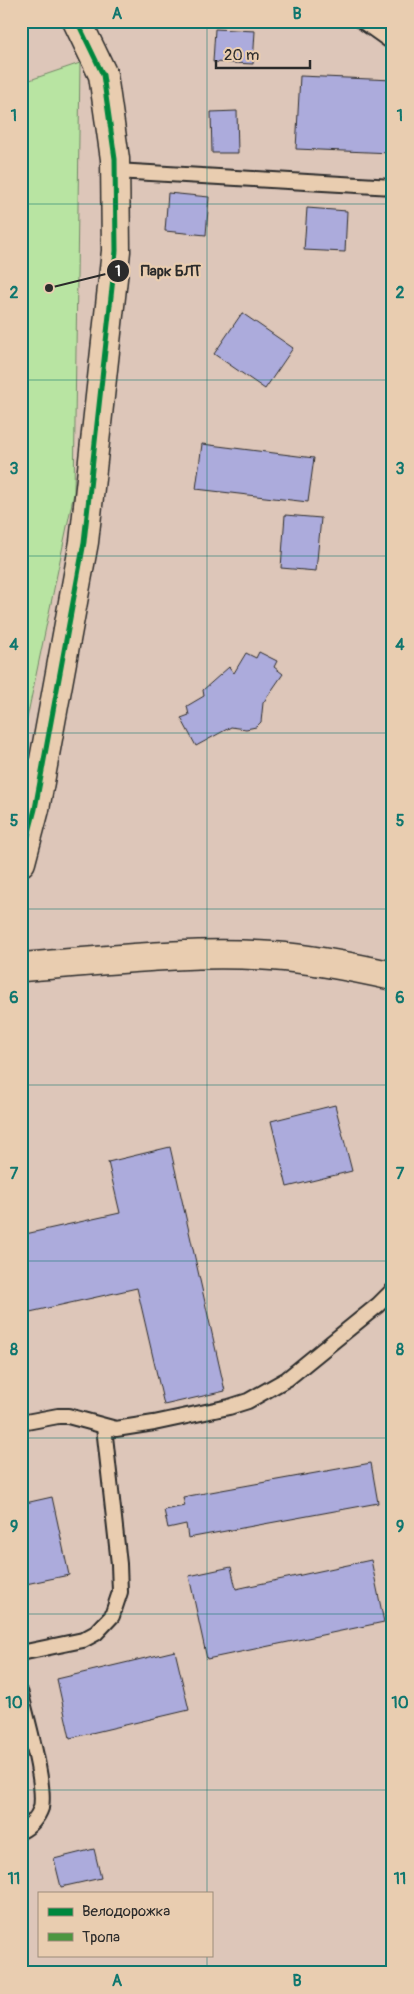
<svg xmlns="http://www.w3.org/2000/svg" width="414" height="1994" font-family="Pangolin,sans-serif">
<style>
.green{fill:#b8e4a2;stroke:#728866}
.building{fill:#acabdc;stroke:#2b2b2b}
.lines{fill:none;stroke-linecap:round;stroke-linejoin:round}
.lane-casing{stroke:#2b2b2b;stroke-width:18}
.street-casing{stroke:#2b2b2b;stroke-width:31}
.secondary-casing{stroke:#2b2b2b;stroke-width:31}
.lane{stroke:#e9cdb0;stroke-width:14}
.street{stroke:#e9cdb0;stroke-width:28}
.secondary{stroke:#e9cdb0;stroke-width:28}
.quiet{stroke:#4d9640;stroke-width:4;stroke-dasharray:8 4;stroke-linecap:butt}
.cycleway-casing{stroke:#e9cdb0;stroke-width:8}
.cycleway{stroke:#00873e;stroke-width:5}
.grid{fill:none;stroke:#0f766e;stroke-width:1;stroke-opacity:0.55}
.leader{fill:none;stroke:#2b2b2b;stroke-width:2}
.callout-dot{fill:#2b2b2b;stroke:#e9cdb0;stroke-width:2}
.mark-label{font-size:15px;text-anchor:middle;font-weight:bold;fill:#fff}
.callout-label{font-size:15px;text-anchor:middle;font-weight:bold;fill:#2b2b2b;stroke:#e9cdb0;stroke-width:4.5;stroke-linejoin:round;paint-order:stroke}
.neatline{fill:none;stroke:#0f766e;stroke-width:2}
.grid-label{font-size:16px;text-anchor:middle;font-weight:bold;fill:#0f766e}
</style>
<rect width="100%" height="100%" fill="#ddc6b9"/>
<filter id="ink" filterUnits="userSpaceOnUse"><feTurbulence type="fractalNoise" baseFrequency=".02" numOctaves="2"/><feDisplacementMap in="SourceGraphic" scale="10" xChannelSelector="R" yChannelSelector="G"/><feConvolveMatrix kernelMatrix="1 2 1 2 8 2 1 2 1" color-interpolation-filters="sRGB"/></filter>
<g filter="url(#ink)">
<polygon class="green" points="80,63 74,493 21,747 21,83"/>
<g class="building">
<polygon points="215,29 255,31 253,64 213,62"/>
<polygon points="300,76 393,80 392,153 296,149"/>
<polygon points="237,111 238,153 212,153 211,112"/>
<polygon points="168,193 209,197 206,235 165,231"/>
<polygon points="307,208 347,211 345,252 304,250"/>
<polygon points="242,313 293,348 265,389 214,354"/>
<polygon points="202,444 314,458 308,502 196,489"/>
<polygon points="285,515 321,518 316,571 281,568"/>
<polygon points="259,652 277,661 274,667 283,674 263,703 261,722 256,727 246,729 231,727 196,746 181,718 189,715 187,706 204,696 203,690 229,667 234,673 246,653 256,658"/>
<polygon points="335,1105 352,1171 287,1187 271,1121"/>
<polygon points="170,1147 225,1391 164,1405 137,1288 21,1314 21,1235 120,1213 108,1162"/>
<polygon points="371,1463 378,1503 188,1538 186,1524 168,1528 164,1510 185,1506 183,1497"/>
<polygon points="52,1497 69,1575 21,1585 21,1504"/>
<polygon points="371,1560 384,1622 207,1659 189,1576 231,1567 236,1589"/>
<polygon points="175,1651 189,1710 70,1738 57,1679"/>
<polygon points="94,1849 101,1878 61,1887 54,1859"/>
</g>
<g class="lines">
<defs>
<g id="lane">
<polyline points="362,21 393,43"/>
<polyline points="116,171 393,187"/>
<polyline points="21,1423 58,1416 68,1416 116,1429 154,1423 229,1407 248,1401 287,1379 378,1305 393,1290"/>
<polyline points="21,1653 83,1640 96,1633 112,1616 120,1592 119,1564 104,1427"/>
<path d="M21 1694C27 1720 46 1784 41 1808 38 1817 30 1827 21 1831"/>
</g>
<polyline id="street" points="21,862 35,809 84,542 116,251 115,159 103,75 77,21"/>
<path id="secondary" d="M21 967C104 961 189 950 272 956 313 959 353 967 393 976"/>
</defs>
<use href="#lane" class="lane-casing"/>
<use href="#street" class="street-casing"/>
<use href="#secondary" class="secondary-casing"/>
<use href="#lane" class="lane"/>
<use href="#street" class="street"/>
<use href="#secondary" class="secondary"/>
<polyline class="quiet" points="21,723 26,722"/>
<defs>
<polyline id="cycleway" points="21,862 35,809 84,542 116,251 115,159 103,75 77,21"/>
</defs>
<use href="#cycleway" class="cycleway-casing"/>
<use href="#cycleway" class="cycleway"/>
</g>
</g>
<path class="grid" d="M207 21V1893M21 204H393M21 380H393M21 556H393M21 733H393M21 909H393M21 1085H393M21 1261H393M21 1438H393M21 1614H393M21 1790H393M207 1955V1973"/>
<path class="leader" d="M49 288L118 271"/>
<g class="callout-dot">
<circle cx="49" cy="288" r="5"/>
<circle cx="118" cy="271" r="12"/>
</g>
<g class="mark-label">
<text x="118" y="276">1</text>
</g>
<g class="callout-label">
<text x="171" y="276">Парк БЛТ</text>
</g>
<rect width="414" height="1994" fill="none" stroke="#e9cdb0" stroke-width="55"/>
<rect x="38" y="1892" width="175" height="65" fill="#e9cdb0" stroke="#9d8c7b"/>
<rect x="48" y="1908" width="25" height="8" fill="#00873e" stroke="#9d8c7b"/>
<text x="82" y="1916" font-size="15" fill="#2b2b2b">Велодорожка</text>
<rect x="48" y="1933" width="25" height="8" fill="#4d9640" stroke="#9d8c7b"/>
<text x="82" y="1942" font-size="15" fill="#2b2b2b">Тропа</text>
<path d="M216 60v8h94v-8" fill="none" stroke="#2b2b2b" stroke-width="2.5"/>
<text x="224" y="60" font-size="15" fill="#2b2b2b" stroke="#e9cdb0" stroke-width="4" paint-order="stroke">20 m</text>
<rect x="28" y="28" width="358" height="1938" class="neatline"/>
<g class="grid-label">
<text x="117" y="19">A</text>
<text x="297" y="19">B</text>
<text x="14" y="121">1</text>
<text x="400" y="121">1</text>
<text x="14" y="298">2</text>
<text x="400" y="298">2</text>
<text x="14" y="474">3</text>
<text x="400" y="474">3</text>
<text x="14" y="650">4</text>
<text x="400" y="650">4</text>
<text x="14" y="826">5</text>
<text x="400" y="826">5</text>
<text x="14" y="1003">6</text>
<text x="400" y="1003">6</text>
<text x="14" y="1179">7</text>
<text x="400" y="1179">7</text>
<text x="14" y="1355">8</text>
<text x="400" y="1355">8</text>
<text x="14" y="1532">9</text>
<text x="400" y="1532">9</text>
<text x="14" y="1708">10</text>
<text x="400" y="1708">10</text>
<text x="14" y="1884">11</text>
<text x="400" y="1884">11</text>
<text x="117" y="1986">A</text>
<text x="297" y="1986">B</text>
</g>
</svg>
